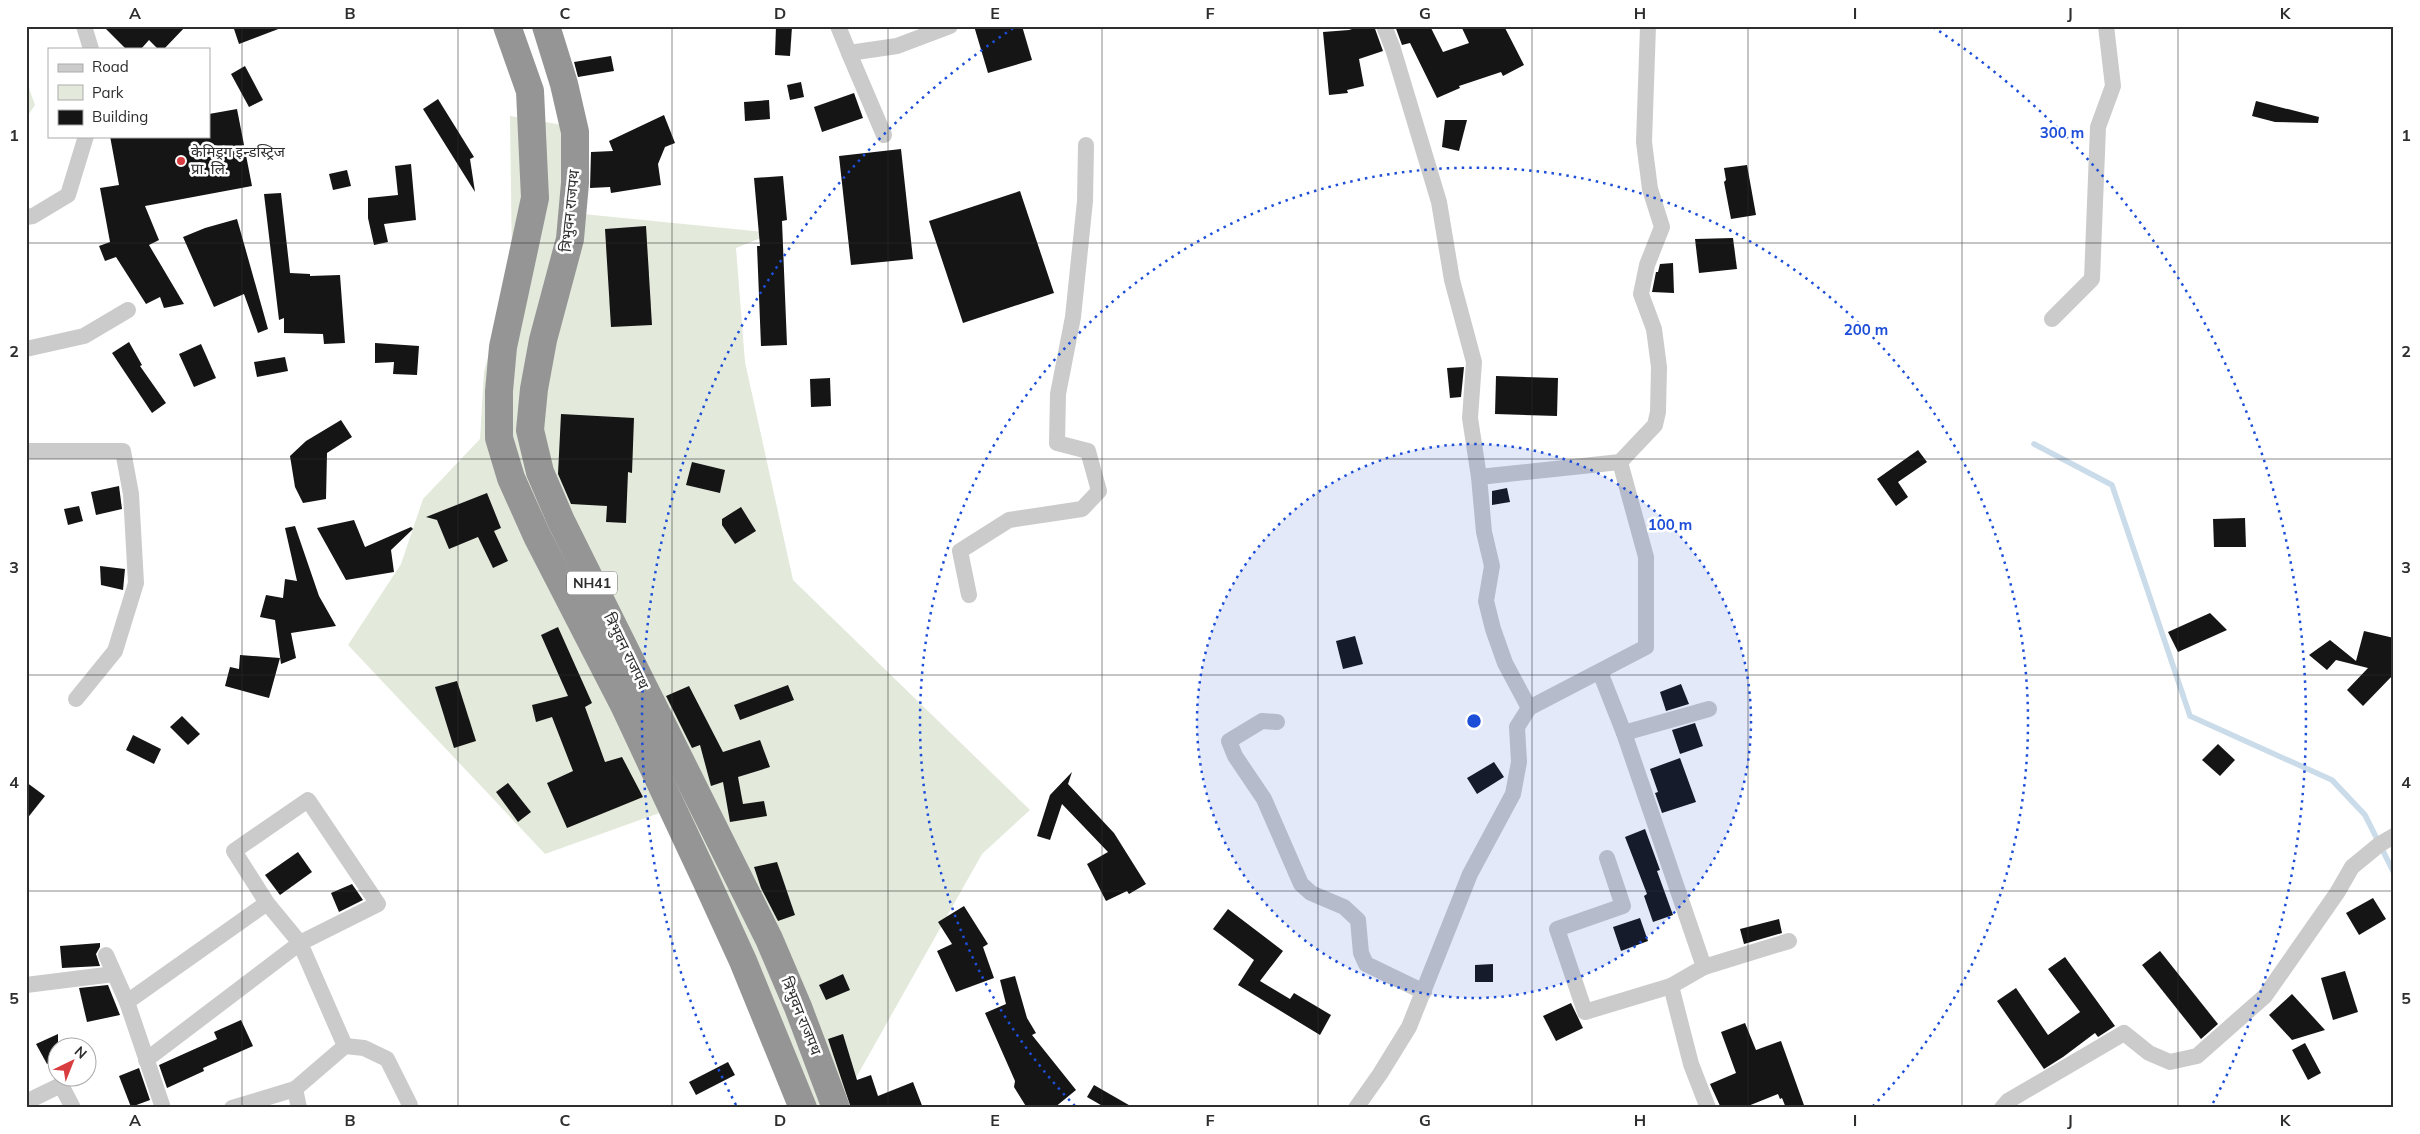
<svg xmlns="http://www.w3.org/2000/svg" width="2420" height="1134" font-family="Mulish,'Noto Sans Devanagari',sans-serif">
<style>
.green{fill:#e3eadc}
.lines{fill:none;stroke-linecap:round;stroke-linejoin:round}
.stream{stroke:#cadbe9;stroke-width:5.5}
.building{fill:#151515}
.street{stroke:#cbcbcb;stroke-width:16}
.highway{stroke:#959595;stroke-width:28}
.grid{fill:none;stroke:#2e2e2e;stroke-width:1;stroke-opacity:0.55}
.ring{fill:none;stroke:#1d4ed8;stroke-width:2.5;stroke-dasharray:2.5 5}
.poi-dot{fill:#d83d3f;stroke:#fff;stroke-width:2}
.labels{text-anchor:middle;stroke-width:5;stroke-linejoin:round;paint-order:stroke}
.shield{fill:#fff;stroke:#6d6d6d;stroke-width:1}
.shield-label{font-size:14px;font-weight:bold;fill:#2e2e2e}
.poi-label{font-size:15px;fill:#2e2e2e;stroke:#fff;text-anchor:start}
.street-label{font-size:15px;fill:#2e2e2e;stroke:#fff}
.centre{fill:#1d4ed8;stroke:#fff;stroke-width:2.5}
.ring-label{font-size:15px;text-anchor:middle;font-weight:bold;fill:#1d4ed8;stroke:#fff;stroke-width:5;stroke-linejoin:round;paint-order:stroke}
.neatline{fill:none;stroke:#2e2e2e;stroke-width:2}
.grid-label{font-size:16px;text-anchor:middle;font-weight:bold;fill:#2e2e2e}
</style>
<rect width="100%" height="100%" fill="#fff"/>
<g class="green">
<polygon points="26,80 35,105 26,118"/>
<polygon points="510,116 569,126 573,213 773,233 736,248 745,362 793,580 1030,810 982,854 839,1108 793,1108 665,811 545,854 348,645 401,564 423,499 480,439 484,372 512,264"/>
</g>
<g class="lines">
<polyline class="stream" points="2034,444 2112,485 2190,716 2332,780 2365,815 2394,873"/>
</g>
<g class="building">
<polygon points="103,26 186,26 164,49 158,49 149,40 141,49 126,49"/>
<polygon points="233,26 281,26 281,28 239,44"/>
<polygon points="776,26 792,27 790,56 775,55"/>
<polygon points="974,26 1022,26 1032,60 988,73"/>
<polygon points="1361,26 1374,26 1383,51 1359,59 1364,86 1347,90 1348,93 1329,95 1323,32 1349,30"/>
<polygon points="1395,26 1430,26 1443,52 1469,43 1461,26 1504,26 1524,65 1503,76 1501,72 1459,86 1460,88 1437,98 1410,43 1402,45"/>
<polygon points="611,56 614,71 578,77 574,62"/>
<polygon points="245,66 263,100 249,107 231,74"/>
<polygon points="801,82 804,97 790,100 787,85"/>
<polygon points="854,93 863,118 822,132 814,107"/>
<polygon points="438,99 474,157 470,159 475,192 423,109"/>
<polygon points="769,100 770,119 745,121 744,102"/>
<polygon points="2256,101 2319,117 2318,123 2275,122 2252,116"/>
<polygon points="237,109 252,186 145,206 159,240 149,245 184,304 164,308 160,297 146,304 116,257 105,261 99,246 110,242 100,188 119,185 110,136 209,136 209,114"/>
<polygon points="664,115 675,143 665,147 658,164 661,185 611,193 610,187 590,188 591,152 613,151 609,141"/>
<polygon points="1445,120 1467,120 1459,151 1442,147"/>
<polygon points="901,149 913,259 851,265 839,156"/>
<polygon points="411,164 416,220 384,224 388,242 374,245 368,218 368,198 398,195 395,166"/>
<polygon points="1747,165 1756,215 1731,219 1724,182 1726,180 1724,168"/>
<polygon points="347,170 351,186 333,190 329,174"/>
<polygon points="783,176 787,220 782,221 787,345 761,346 757,246 760,246 754,178"/>
<polygon points="1020,191 1054,293 963,323 929,221"/>
<polygon points="281,193 290,273 310,274 310,276 340,275 345,343 324,344 323,334 284,333 284,318 279,320 264,194"/>
<polygon points="237,219 268,329 258,333 244,294 214,307 183,237 205,228"/>
<polygon points="646,226 652,325 611,327 605,229"/>
<polygon points="1733,238 1737,269 1699,273 1695,239"/>
<polygon points="1673,263 1674,293 1652,292 1656,272 1658,272 1660,264"/>
<polygon points="129,342 142,365 140,366 166,403 152,413 112,353"/>
<polygon points="375,343 419,346 417,375 393,374 394,362 375,363"/>
<polygon points="201,344 216,378 194,387 179,354"/>
<polygon points="285,357 288,371 257,377 254,362"/>
<polygon points="1464,367 1461,397 1450,398 1447,368"/>
<polygon points="1496,376 1558,378 1557,416 1495,414"/>
<polygon points="830,378 831,406 811,407 810,379"/>
<polygon points="561,414 634,418 632,473 628,472 626,523 606,522 607,506 571,504 558,474"/>
<polygon points="341,420 352,437 327,453 326,499 303,503 295,487 290,456 306,441"/>
<polygon points="1918,450 1927,462 1898,482 1908,497 1896,506 1877,479"/>
<polygon points="692,462 725,470 720,493 686,485"/>
<polygon points="119,486 122,509 96,515 91,492"/>
<polygon points="1507,488 1510,502 1492,505 1492,491"/>
<polygon points="487,493 501,528 494,531 508,561 493,568 478,537 449,549 437,520 426,517"/>
<polygon points="79,506 83,521 68,525 64,509"/>
<polygon points="741,507 756,531 735,544 722,525 722,519"/>
<polygon points="2245,518 2246,547 2214,547 2213,519"/>
<polygon points="354,520 365,547 411,527 413,529 391,550 394,572 346,580 317,528"/>
<polygon points="295,526 319,596 336,626 291,633 296,658 281,664 275,620 260,617 266,595 283,598 285,579 297,581 285,528"/>
<polygon points="100,566 125,569 123,590 101,585"/>
<polygon points="2210,613 2227,630 2178,652 2168,632"/>
<polygon points="558,627 592,703 585,707 605,762 622,757 643,797 567,828 547,783 573,771 552,717 536,722 532,705 568,696 541,635"/>
<polygon points="2364,631 2394,638 2394,674 2363,706 2347,690 2368,668 2336,660 2327,670 2309,655 2330,640 2356,661"/>
<polygon points="1355,636 1363,664 1343,669 1336,641"/>
<polygon points="240,655 280,658 269,698 225,686 230,667 239,669"/>
<polygon points="457,681 476,741 454,748 435,687"/>
<polygon points="1681,684 1689,704 1666,711 1660,692"/>
<polygon points="788,685 794,700 740,720 734,705"/>
<polygon points="689,686 723,752 760,740 770,767 738,777 743,804 764,801 767,816 730,822 723,782 711,786 700,745 692,748 666,696"/>
<polygon points="182,716 200,734 188,745 170,727"/>
<polygon points="1695,723 1703,746 1680,754 1672,730"/>
<polygon points="133,735 161,749 154,764 126,750"/>
<polygon points="2218,744 2235,760 2220,776 2202,760"/>
<polygon points="1680,758 1696,802 1662,813 1655,793 1658,792 1650,769"/>
<polygon points="1494,762 1504,777 1477,794 1467,778"/>
<polygon points="1072,772 1068,784 1114,833 1146,884 1129,894 1127,891 1106,901 1087,864 1108,852 1062,804 1050,840 1037,836 1050,795"/>
<polygon points="26,782 45,796 26,820"/>
<polygon points="508,783 531,812 518,822 496,792"/>
<polygon points="1645,829 1660,870 1657,871 1673,915 1653,922 1644,896 1647,894 1625,837"/>
<polygon points="298,852 312,872 280,895 265,875"/>
<polygon points="777,862 795,915 778,921 761,888 754,867"/>
<polygon points="352,884 363,900 339,912 331,893"/>
<polygon points="2373,898 2386,919 2359,935 2346,913"/>
<polygon points="964,906 988,944 983,947 994,978 956,992 937,951 952,944 938,922"/>
<polygon points="1228,909 1283,951 1260,981 1290,999 1294,993 1331,1015 1320,1035 1238,985 1254,960 1213,929"/>
<polygon points="1640,918 1648,941 1621,951 1613,927"/>
<polygon points="1779,919 1782,933 1744,944 1740,929"/>
<polygon points="100,943 100,947 96,954 100,966 62,968 60,946"/>
<polygon points="2160,951 2218,1024 2201,1039 2142,965"/>
<polygon points="2065,957 2115,1026 2098,1037 2095,1033 2063,1057 2044,1069 1997,1001 2016,988 2048,1035 2080,1012 2048,969"/>
<polygon points="1493,964 1493,982 1475,982 1475,965"/>
<polygon points="2345,971 2358,1012 2333,1020 2321,978"/>
<polygon points="843,974 850,990 826,1000 819,985"/>
<polygon points="1015,976 1027,1018 1036,1033 1032,1035 1076,1090 1054,1108 1027,1108 1014,1087 1015,1081 985,1013 1006,1004 1000,980"/>
<polygon points="108,985 120,1015 87,1022 79,988"/>
<polygon points="2292,994 2325,1030 2292,1040 2269,1015"/>
<polygon points="1571,1003 1583,1028 1556,1041 1543,1016"/>
<polygon points="241,1020 253,1046 203,1068 204,1071 167,1088 159,1065 217,1039 214,1032"/>
<polygon points="1745,1023 1756,1050 1781,1041 1805,1108 1786,1108 1782,1098 1780,1099 1778,1094 1743,1108 1721,1108 1710,1084 1736,1073 1721,1032"/>
<polygon points="58,1034 58,1059 47,1064 36,1044"/>
<polygon points="843,1034 857,1080 871,1075 878,1096 913,1082 923,1108 851,1108 828,1039"/>
<polygon points="2305,1043 2321,1073 2308,1080 2292,1050"/>
<polygon points="728,1062 735,1075 696,1095 689,1082"/>
<polygon points="139,1068 150,1100 131,1107 119,1076"/>
<polygon points="1094,1085 1134,1108 1106,1108 1087,1097"/>
</g>
<g class="lines">
<g class="street">
<polyline points="84,26 91,49"/>
<polyline points="838,26 849,53 897,46 950,26"/>
<polyline points="1384,26 1393,49 1439,202 1452,280 1474,362 1470,418 1479,477 1620,462"/>
<polyline points="849,53 884,135"/>
<polyline points="26,217 33,216 68,195 86,136"/>
<polyline points="2052,319 2092,279 2098,127 2113,86 2106,26"/>
<polyline points="26,349 84,336 128,310"/>
<polyline points="26,451 123,451 131,494 136,583 115,651 76,699"/>
<polyline points="1479,477 1484,532 1492,566 1486,601 1493,629 1505,663 1529,708"/>
<polyline points="969,595 960,551 1009,520 1082,509 1099,491 1088,451 1057,443 1058,394 1073,317 1085,201 1086,145"/>
<polyline points="1600,672 1624,733 1704,967 1671,986 1691,1064 1708,1108"/>
<polyline points="1277,722 1262,721 1229,741 1235,756 1264,799 1301,884 1311,893 1344,907 1358,920 1361,953 1366,964 1424,992"/>
<polyline points="1624,733 1709,709"/>
<polyline points="1607,858 1623,906 1557,929 1585,1012 1671,986"/>
<polyline points="106,955 127,1002 163,1108"/>
<polyline points="1704,967 1789,941"/>
<polyline points="26,985 114,974"/>
<polyline points="127,1002 267,903 234,851 308,800 378,904 300,943 267,903"/>
<polyline points="345,1046 364,1048 387,1059 410,1105"/>
<polyline points="146,1060 300,943 345,1046 295,1089"/>
<polyline points="26,1102 61,1085 73,1108"/>
<polyline points="232,1108 295,1089 299,1108"/>
<polyline points="1356,1108 1380,1074 1409,1027 1470,874 1513,794 1519,762 1517,727 1529,708 1646,647 1646,557 1620,462 1655,425 1658,412 1659,367 1654,329 1641,294 1647,265 1662,227 1650,189 1644,142 1648,26"/>
<polyline points="2002,1108 2008,1101 2124,1033 2149,1053 2170,1062 2197,1056 2265,996 2337,893 2352,867 2380,844 2394,836"/>
</g>
<g class="highway">
<polyline points="507,26 530,91 535,198 503,347 499,391 499,438 511,478 537,536 624,705 705,878 743,961 803,1108"/>
<polyline points="546,26 564,84 575,132 575,183 570,239 543,340 534,389 530,430 540,472 561,521 769,939 798,1007 836,1108"/>
</g>
</g>
<path class="grid" d="M242 26V1108M458 26V1108M672 26V1108M888 26V1108M1102 26V1108M1318 26V1108M1532 26V1108M1748 26V1108M1962 26V1108M2178 26V1108M26 243H2394M26 459H2394M26 675H2394M26 891H2394"/>
<circle cx="1474" cy="721" r="277" fill="#1d4ed8" fill-opacity=".12"/>
<g class="ring">
<circle cx="1474" cy="721" r="277"/>
<path d="M1075 1106A554 554 0 1 1 1873 1106"/>
<path d="M736 1105A832 832 0 0 1 1015 27M1933 27A832 832 0 0 1 2212 1105"/>
</g>
<circle class="poi-dot" cx="181" cy="161" r="5"/>
<g class="labels">
<rect class="shield" x="567" y="571.5" width="50" height="23" rx="4"/>
<g class="shield-label">
<text x="592" y="588">NH41</text>
</g>
<g class="poi-label">
<text x="191" y="157">केमिड्रग इन्डस्ट्रिज<tspan x="191" dy="17">प्रा. लि.</tspan></text>
</g>
<g class="street-label">
<text transform="translate(570 211) rotate(-84)" y="5">त्रिभुवन राजपथ</text>
<text transform="translate(626 651) rotate(64)" y="5">त्रिभुवन राजपथ</text>
<text transform="translate(801 1016) rotate(68)" y="5">त्रिभुवन राजपथ</text>
</g>
</g>
<circle cx="1474" cy="721" r="8" class="centre"/>
<g class="ring-label">
<text x="2062" y="138">300 m</text>
<text x="1866" y="335">200 m</text>
<text x="1670" y="530">100 m</text>
</g>
<rect width="2420" height="1134" fill="none" stroke="#ffffff" stroke-width="55"/>
<rect x="48" y="48" width="162" height="90" fill="#ffffff" stroke="#ababab"/>
<rect x="58" y="64" width="25" height="8" fill="#cbcbcb" stroke="#ababab"/>
<text x="92" y="72" font-size="15" fill="#2e2e2e">Road</text>
<rect x="58" y="85" width="25" height="15" fill="#e3eadc" stroke="#ababab"/>
<text x="92" y="98" font-size="15" fill="#2e2e2e">Park</text>
<rect x="58" y="110" width="25" height="15" fill="#151515" stroke="#ababab"/>
<text x="92" y="122" font-size="15" fill="#2e2e2e">Building</text>
<g transform="translate(72 1062) rotate(43)"><circle r="24" fill="#ffffff" stroke="#ababab"/>
<path d="M0-4L9 19L0 12L-9 19Z" fill="#d83d3f"/>
<text y="-8" font-size="14" font-weight="bold" text-anchor="middle" fill="#2e2e2e">N</text>
</g>
<rect x="28" y="28" width="2364" height="1078" class="neatline"/>
<g class="grid-label">
<text x="135" y="19">A</text>
<text x="350" y="19">B</text>
<text x="565" y="19">C</text>
<text x="780" y="19">D</text>
<text x="995" y="19">E</text>
<text x="1210" y="19">F</text>
<text x="1425" y="19">G</text>
<text x="1640" y="19">H</text>
<text x="1855" y="19">I</text>
<text x="2070" y="19">J</text>
<text x="2285" y="19">K</text>
<text x="14" y="141">1</text>
<text x="2406" y="141">1</text>
<text x="14" y="357">2</text>
<text x="2406" y="357">2</text>
<text x="14" y="573">3</text>
<text x="2406" y="573">3</text>
<text x="14" y="788">4</text>
<text x="2406" y="788">4</text>
<text x="14" y="1004">5</text>
<text x="2406" y="1004">5</text>
<text x="135" y="1126">A</text>
<text x="350" y="1126">B</text>
<text x="565" y="1126">C</text>
<text x="780" y="1126">D</text>
<text x="995" y="1126">E</text>
<text x="1210" y="1126">F</text>
<text x="1425" y="1126">G</text>
<text x="1640" y="1126">H</text>
<text x="1855" y="1126">I</text>
<text x="2070" y="1126">J</text>
<text x="2285" y="1126">K</text>
</g>
</svg>
